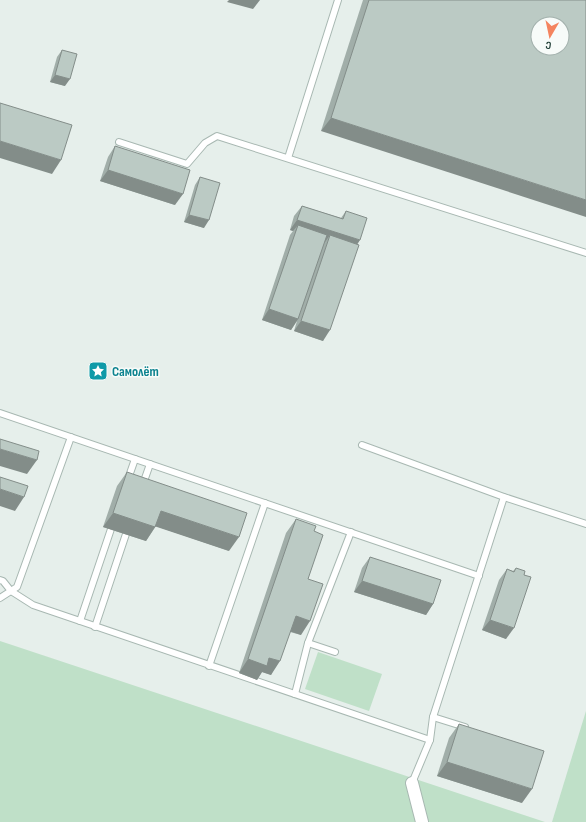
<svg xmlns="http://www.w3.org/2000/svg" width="586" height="822" font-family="'Sofia Sans Condensed',sans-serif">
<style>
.green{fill:#bfe0c8}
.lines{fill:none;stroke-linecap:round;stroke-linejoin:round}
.service-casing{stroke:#a8b8b2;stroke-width:8}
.minor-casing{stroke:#a8b8b2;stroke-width:14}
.service{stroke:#fff;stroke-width:6}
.minor{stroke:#fff;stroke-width:12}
.wall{fill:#a1aea9}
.shaded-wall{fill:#838d89}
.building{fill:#bbcac4;stroke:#838d89;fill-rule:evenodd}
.labels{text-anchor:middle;stroke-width:3;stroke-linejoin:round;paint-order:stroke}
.culture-label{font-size:14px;font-weight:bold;fill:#0d838f;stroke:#f7fbf9;text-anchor:start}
</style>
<rect width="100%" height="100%" fill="#e6efeb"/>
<g class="green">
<polygon points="0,641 545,822 0,822"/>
<polygon points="318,652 382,674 369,711 305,689"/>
<polygon points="586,711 586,822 552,822"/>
</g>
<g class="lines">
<defs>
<g id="service">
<polyline points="119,142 187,164 205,143 217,136 586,253"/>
<polyline points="288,158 338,0"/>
<polyline points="0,413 479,576"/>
<polyline points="362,445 504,497 586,524"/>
<polyline points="128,479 135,459"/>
<polyline points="143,484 150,464"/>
<polyline points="0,580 3,581 11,591 33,605 430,740"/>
<polyline points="0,598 17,587 71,437"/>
<polyline points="80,621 111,529"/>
<polyline points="95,627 126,534"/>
<polyline points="308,643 335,652"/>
<polyline points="209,666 265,503"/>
<polyline points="295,694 308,643 351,532"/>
<polyline points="433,717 465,727"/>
<polyline points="412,783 430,740 433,717 504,497"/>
</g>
<polyline id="minor" points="412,783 422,822"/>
</defs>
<use href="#service" class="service-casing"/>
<use href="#minor" class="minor-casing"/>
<use href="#service" class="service"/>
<use href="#minor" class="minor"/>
</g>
<g class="wall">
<polygon points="363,0 586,0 321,131"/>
<polygon points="62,50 65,86 50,82 57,57"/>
<polygon points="115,146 175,205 100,181 108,157"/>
<polygon points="200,177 204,228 184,222 195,185"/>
<polygon points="302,206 341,218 346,211 357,245 323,341 294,331 297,321 291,330 262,320 290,235 293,231 290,230 294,216"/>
<polygon points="127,472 229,551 156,526 146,541 103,527 117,486"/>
<polygon points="296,519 314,531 301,635 290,632 271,675 262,672 257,680 239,673 286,533"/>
<polygon points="370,557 433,604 426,615 354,592 362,568"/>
<polygon points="516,568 506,639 482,630 499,580 507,569 513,571"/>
<polygon points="459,724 522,803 437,776 449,738"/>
</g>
<g class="shaded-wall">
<polygon points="229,0 260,0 253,9 227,2"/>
<polygon points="55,75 70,79 65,86 50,82"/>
<polygon points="331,118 586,200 586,217 321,131"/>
<polygon points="0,141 61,160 52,174 0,158"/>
<polygon points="108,170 183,194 175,205 100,181"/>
<polygon points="189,215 209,220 204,228 184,222"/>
<polygon points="297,220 360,240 353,251 330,235 325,242 295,232 298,225 293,231 290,230"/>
<polygon points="269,309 298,319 291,330 262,320"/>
<polygon points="301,321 330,330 323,341 294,331"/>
<polygon points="0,449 37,460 27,474 0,466"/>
<polygon points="0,489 24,497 15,511 0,506"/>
<polygon points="161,511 239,537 229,551 151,525"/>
<polygon points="113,513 155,527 146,541 103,527"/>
<polygon points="362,581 433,604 426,615 354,592"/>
<polygon points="296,616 310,621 301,635 286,630"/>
<polygon points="490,620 514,628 506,639 482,630"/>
<polygon points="269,658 280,661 271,675 262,672 257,680 239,673 248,659"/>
<polygon points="447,762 532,789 522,803 437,776"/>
</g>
<g class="building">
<path d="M369 0H586V200L331 118ZM538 24H562V48H538Z"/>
<polygon points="62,50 77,54 70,79 55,75"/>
<polygon points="0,103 72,125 61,160 0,141"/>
<polygon points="115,146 190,170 183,194 108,170"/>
<polygon points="200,177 220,183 209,220 189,215"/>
<polygon points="302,206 343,219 346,211 367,218 360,240 297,220"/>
<polygon points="298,225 327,235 298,319 269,309"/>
<polygon points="330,235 359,245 330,330 301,321"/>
<polygon points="0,439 39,451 37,460 0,449"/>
<polygon points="127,472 247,513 239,537 161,511 155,527 113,513"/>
<polygon points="0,477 28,486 24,497 0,489"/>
<polygon points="296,519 316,526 314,531 323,535 308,579 323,584 310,621 296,616 280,661 269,658 267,666 248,659"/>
<polygon points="370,557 441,580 433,604 362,581"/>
<polygon points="516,568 525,571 524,575 531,577 514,628 490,620 507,569 514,572"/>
<polygon points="459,724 544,751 532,789 447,762"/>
</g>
<defs>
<symbol id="sight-square" viewBox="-11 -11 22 22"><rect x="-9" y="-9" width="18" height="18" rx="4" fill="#0f9aa8" stroke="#f7fbf9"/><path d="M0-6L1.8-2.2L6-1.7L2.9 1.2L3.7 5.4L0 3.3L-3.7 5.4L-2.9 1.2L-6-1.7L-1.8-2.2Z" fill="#fff"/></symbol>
</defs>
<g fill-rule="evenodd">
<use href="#sight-square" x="87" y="360" width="22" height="22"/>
</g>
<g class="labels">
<g class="culture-label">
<text x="112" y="376">Самолёт</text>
</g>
</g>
<g transform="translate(550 36) rotate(189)"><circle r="19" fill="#f7fbf9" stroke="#a3b1ad"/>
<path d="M0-3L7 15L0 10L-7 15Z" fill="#f4845f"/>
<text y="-6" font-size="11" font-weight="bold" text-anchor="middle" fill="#24423a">С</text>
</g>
</svg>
